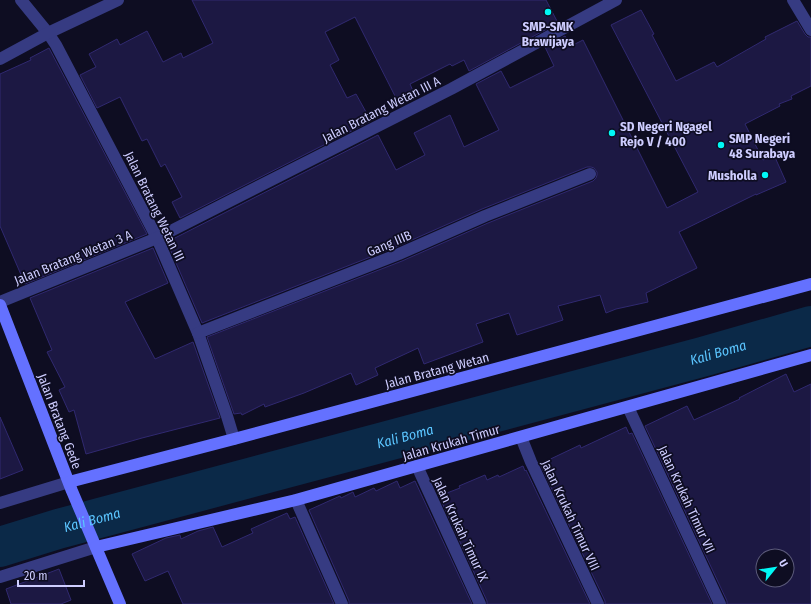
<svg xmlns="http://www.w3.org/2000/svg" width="811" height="604" font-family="'Fira Sans Condensed',sans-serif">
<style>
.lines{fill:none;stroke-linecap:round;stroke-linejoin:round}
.river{stroke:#0b2948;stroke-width:40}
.building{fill:#1c1843;stroke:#302970;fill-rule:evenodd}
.street{stroke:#363b82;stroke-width:12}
.secondary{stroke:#6471ff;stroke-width:12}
.poi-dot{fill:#00f8f6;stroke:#0e0d22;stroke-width:1.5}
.labels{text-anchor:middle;stroke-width:3.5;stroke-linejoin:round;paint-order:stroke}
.poi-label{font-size:13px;font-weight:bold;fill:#cecdff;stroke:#0e0d22;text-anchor:start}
.street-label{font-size:13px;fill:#cecdff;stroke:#0e0d22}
.water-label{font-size:14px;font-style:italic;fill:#5bc5ff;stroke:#0e0d22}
</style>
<rect width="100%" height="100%" fill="#0e0d22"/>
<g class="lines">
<path class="river" id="s1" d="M0 547 58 529 702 357 811 326"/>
</g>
<g class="building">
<polygon points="192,0 546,0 558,23 469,71 464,60 452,66 450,64 410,84 413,91 397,100 355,17 325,32 339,60 330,65 347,98 356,94 371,121 180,218 172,202 182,197 165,164 161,167 147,139 142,141 120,97 97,108 80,75 96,67 89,54 117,39 120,45 147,31 163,62 181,53 183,58 213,43"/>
<polygon points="641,10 654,34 652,35 676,81 714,62 717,67 766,39 765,37 797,21 805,34 808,37 811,37 811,86 791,96 792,99 779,104 780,106 745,124 763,160 774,155 786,182 756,195 756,194 679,232 697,268 646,293 648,302 616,309 606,313 600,295 558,306 563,320 517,335 509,313 476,324 483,342 424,364 418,348 375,368 378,375 356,385 351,373 304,393 265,407 264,404 242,415 241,413 234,414 207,337 402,261 488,223 593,181 596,178 597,175 597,172 594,168 591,167 587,167 482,209 396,247 202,323 167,242 378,135 396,170 425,155 414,133 450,115 464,147 499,130 476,84 501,71 510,88 554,66 545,47 565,36 571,46 583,40 667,208 698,192 611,25"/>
<polygon points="49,48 147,234 25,284 0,226 0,74 31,60 30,58"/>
<polygon points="153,248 168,283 125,302 155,359 193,342 220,418 142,438 86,454 74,410 69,412 59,390 65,387 47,352 52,350 30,298"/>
<path d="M786 374 794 392 811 384V604H727V601L645 426 687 406 694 420 740 399 739 398ZM763 556H787V580H763Z"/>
<polygon points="0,417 23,470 0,479"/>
<polygon points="626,427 629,434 632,433 712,604 605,604 605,601 540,464 580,445 581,448"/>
<polygon points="523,466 525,471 526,470 590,604 487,604 487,601 439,496 460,488 459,486 485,475 487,480 498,475 499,477"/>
<polygon points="397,481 400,488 415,481 472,604 349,604 349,601 309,510 340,496 341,498 353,492 355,497 374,488 376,491"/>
<polygon points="287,513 290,519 295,517 334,604 183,604 168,571 145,581 132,554 166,538 180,535 181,539 198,531 213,527 222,547 253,533 251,529"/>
<polygon points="59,569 71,600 61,604 11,604 6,589"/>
</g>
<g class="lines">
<g class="street">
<polyline points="21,0 48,33 56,45 157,238 198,333 227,416 234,439"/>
<polyline points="793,0 811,30"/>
<polyline points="0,59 48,33 118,0"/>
<polyline points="0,302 157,238 451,89 616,0"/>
<polyline points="198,333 399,254 485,216 590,174"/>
<polyline points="628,407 720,604"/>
<polyline points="521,437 531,462 598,604"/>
<polyline points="417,466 480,604"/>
<polyline points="296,500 342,604"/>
<polyline points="0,503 69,482"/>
<polyline points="0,577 96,547"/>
</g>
<g class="secondary">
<polyline points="0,305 72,491 120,604"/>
<polyline points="69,482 234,439 811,284"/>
<polyline points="96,547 296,500 811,355"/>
</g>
</g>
<g class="poi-dot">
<circle cx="548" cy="12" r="4"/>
<circle cx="612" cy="133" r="4"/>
<circle cx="721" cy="145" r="4"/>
<circle cx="765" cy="175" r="4"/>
</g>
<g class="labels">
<g class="poi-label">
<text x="548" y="31" text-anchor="middle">SMP-SMK<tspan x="548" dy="15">Brawijaya</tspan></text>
<text x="620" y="131">SD Negeri Ngagel<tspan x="620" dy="15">Rejo V / 400</tspan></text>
<text x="729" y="143">SMP Negeri<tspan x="729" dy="15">48 Surabaya</tspan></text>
<text x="757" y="180" text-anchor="end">Musholla</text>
</g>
<g class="street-label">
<text transform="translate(381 109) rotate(-27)" y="5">Jalan Bratang Wetan III A</text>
<text transform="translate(155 206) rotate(64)" y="5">Jalan Bratang Wetan III</text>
<text transform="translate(389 243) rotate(-23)" y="5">Gang IIIB</text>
<text transform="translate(73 257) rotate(-22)" y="5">Jalan Bratang Wetan 3 A</text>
<text transform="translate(437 370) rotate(-15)" y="5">Jalan Bratang Wetan</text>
<text transform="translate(60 421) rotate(69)" y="5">Jalan Bratang Gede</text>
<text transform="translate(451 442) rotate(-16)" y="5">Jalan Krukah Timur</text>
<text transform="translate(687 499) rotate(65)" y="5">Jalan Krukah Timur VII</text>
<text transform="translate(571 515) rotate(65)" y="5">Jalan Krukah Timur VIII</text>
<text transform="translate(461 529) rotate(65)" y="5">Jalan Krukah Timur IX</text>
</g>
<g class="water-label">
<text dy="5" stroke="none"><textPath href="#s1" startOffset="744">Kali Boma</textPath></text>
<text dy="5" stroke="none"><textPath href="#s1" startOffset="420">Kali Boma</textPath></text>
<text dy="5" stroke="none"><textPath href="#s1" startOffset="96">Kali Boma</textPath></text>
</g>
</g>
<g transform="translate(775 568) rotate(60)"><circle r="19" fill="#0e0d22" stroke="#5b5a7a"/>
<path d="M0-3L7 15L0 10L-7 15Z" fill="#00f8f6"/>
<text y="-6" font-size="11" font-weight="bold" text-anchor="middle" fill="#cecdff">U</text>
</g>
<path d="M18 580v6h66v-6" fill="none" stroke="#cecdff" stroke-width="2"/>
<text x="24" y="580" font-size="12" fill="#cecdff" stroke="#0e0d22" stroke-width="3" paint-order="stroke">20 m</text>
</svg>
